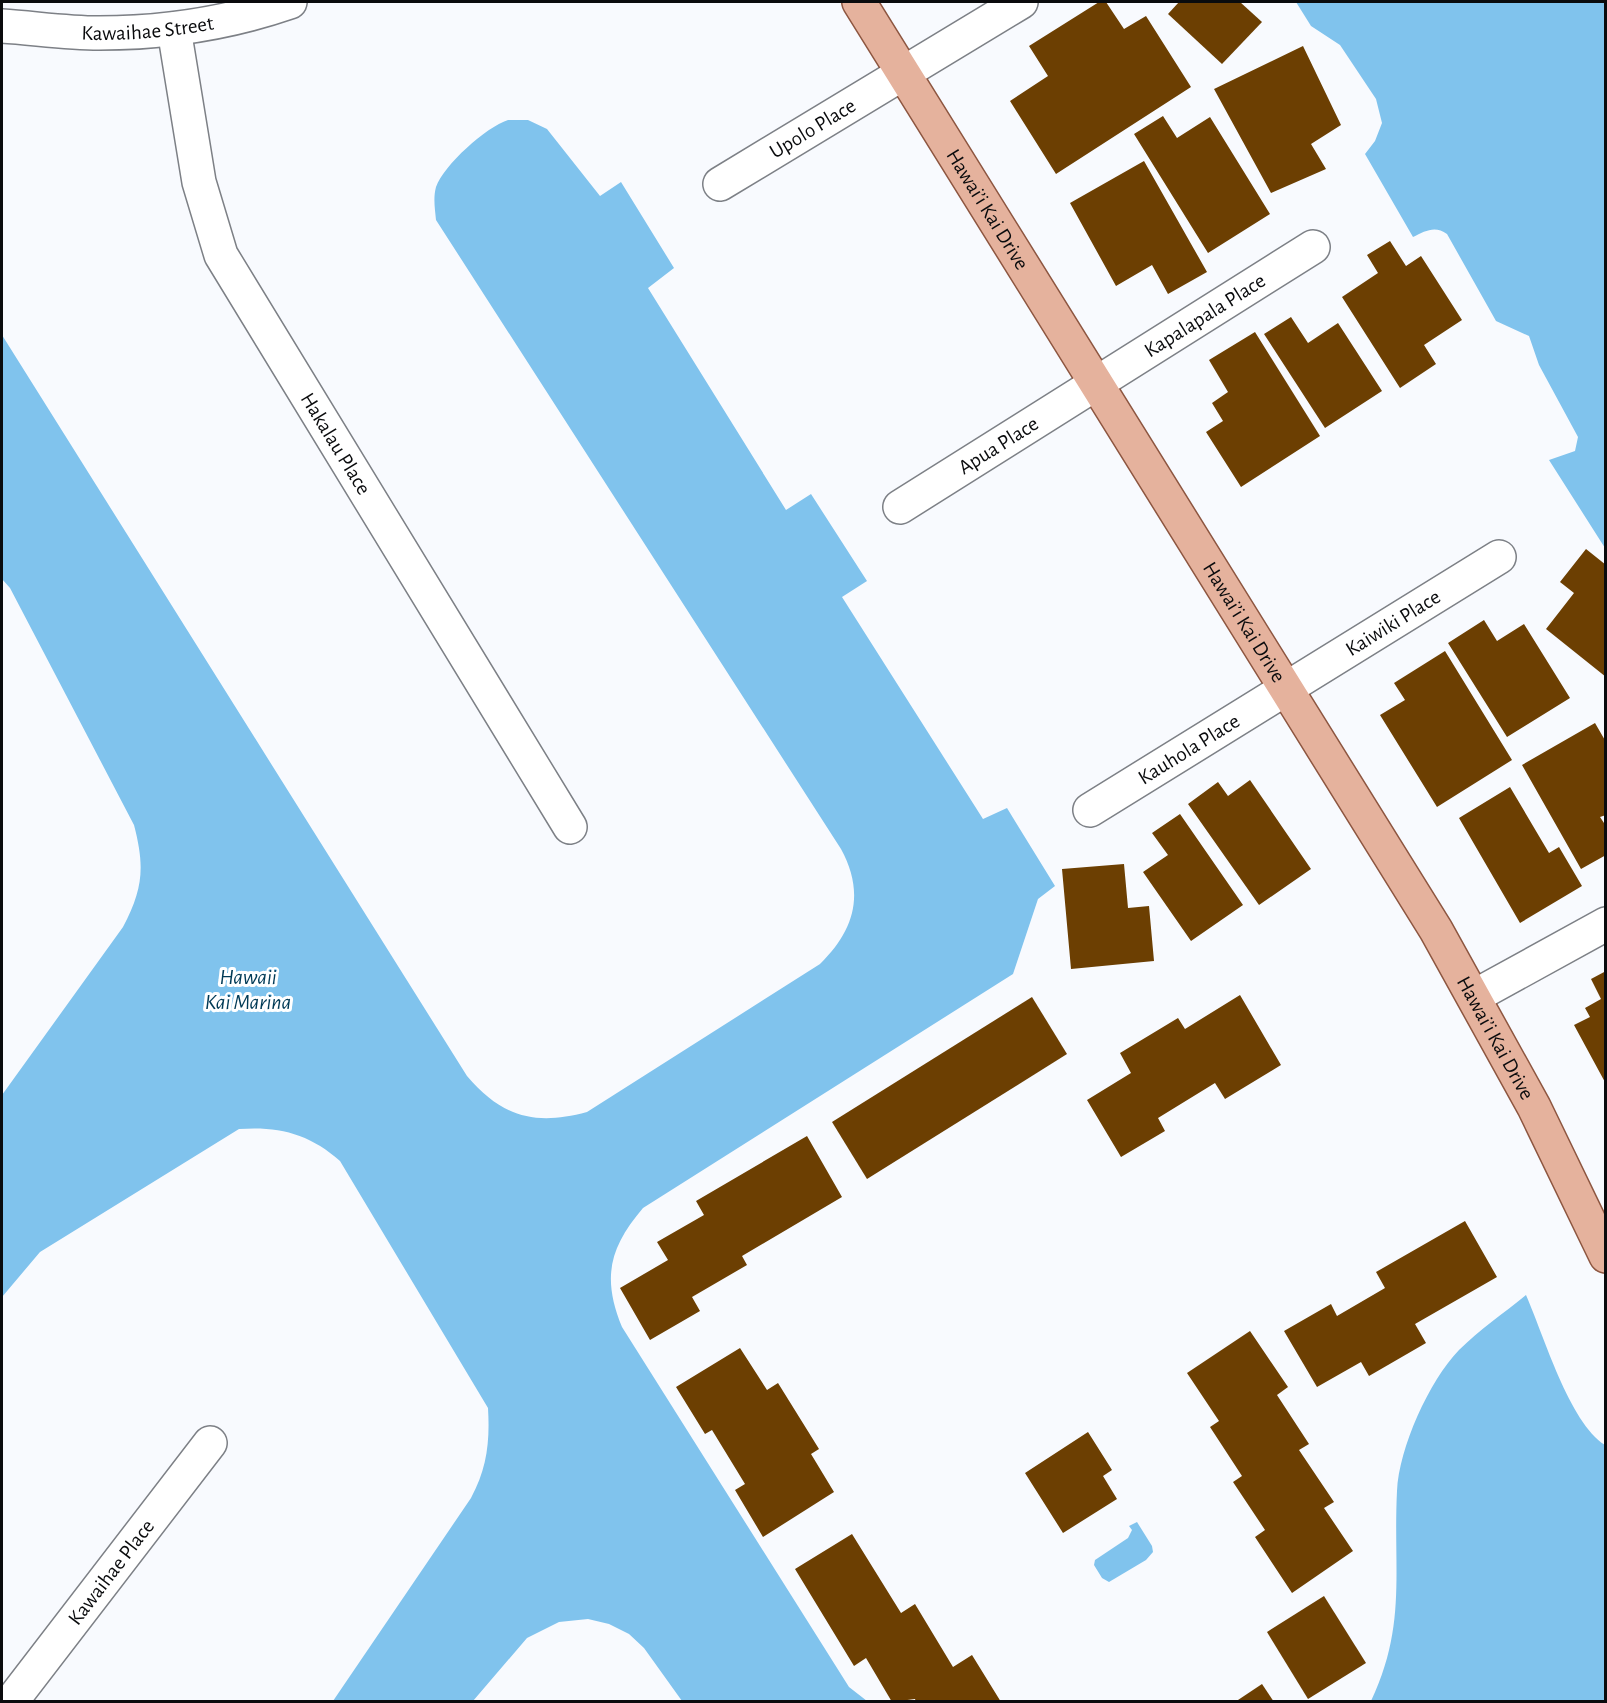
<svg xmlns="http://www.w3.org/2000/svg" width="1607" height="1703" font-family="'Alegreya Sans',sans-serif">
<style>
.water{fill:#80c3ed}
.building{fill:#6c3f02}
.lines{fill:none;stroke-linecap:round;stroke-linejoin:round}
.minor-casing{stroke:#7d8086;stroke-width:36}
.major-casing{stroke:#8d5640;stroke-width:36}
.minor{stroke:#fff;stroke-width:33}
.major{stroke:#e5b29d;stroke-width:33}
.labels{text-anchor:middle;stroke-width:6;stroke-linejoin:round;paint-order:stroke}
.street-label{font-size:21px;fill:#0a0b0d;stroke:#fff}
.water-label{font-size:22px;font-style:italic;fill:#003a56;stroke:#fff}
</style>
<rect width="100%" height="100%" fill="#f8fafe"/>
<g class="water">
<path d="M1296 2H1605V548L1549 460 1575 451 1578 437 1539 365 1529 336 1496 321 1447 234C1435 225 1425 231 1413 237L1365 154 1375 141 1382 123 1376 99 1340 45 1311 26Z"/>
<path d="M508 120H528L547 129 600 196 621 182 674 268 648 288 786 510 811 494 867 581 842 597 983 819 1007 808 1055 886 1038 899 1013 974 643 1208C609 1248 602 1278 622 1327L849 1687 867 1701H682L644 1648 629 1634 609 1624 588 1619 559 1622 527 1638 473 1701H333L471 1498C487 1468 490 1442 488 1408L340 1161C310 1134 279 1126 239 1129L40 1252 2 1297V1095L123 927C143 889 145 867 134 825L10 588 2 579V335L467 1076C502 1117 535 1126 587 1112L820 964C855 930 865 893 841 849L436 220C435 209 433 198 436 187 444 165 486 127 508 120Z"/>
<path d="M1526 1295C1544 1336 1569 1422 1605 1445V1701H1371C1407 1625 1393 1571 1397 1491 1399 1448 1429 1381 1459 1350 1479 1330 1504 1313 1526 1295Z"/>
<polygon points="1137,1522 1152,1546 1153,1552 1146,1560 1109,1582 1102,1578 1094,1565 1095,1560 1128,1538 1132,1530 1129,1526"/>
</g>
<g class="building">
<polygon points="1099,2 1106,2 1124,29 1146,16 1191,87 1056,174 1010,101 1048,76 1029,46"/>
<polygon points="1179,2 1240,2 1262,22 1222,64 1168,14"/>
<polygon points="1303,46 1341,125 1311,144 1326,169 1271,193 1214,89"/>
<polygon points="1163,116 1177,138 1210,117 1270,214 1208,253 1134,134"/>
<polygon points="1144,161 1207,272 1168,294 1152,265 1116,286 1070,203"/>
<polygon points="1390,241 1406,266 1421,256 1462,320 1424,345 1436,364 1400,388 1342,297 1378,273 1367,255"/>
<polygon points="1291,317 1308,343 1338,323 1382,391 1325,428 1264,334"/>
<polygon points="1255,332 1320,436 1241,487 1206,432 1223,421 1212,403 1228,392 1209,360"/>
<polygon points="1586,549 1606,565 1606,677 1546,629 1574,593 1560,582"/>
<polygon points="1484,620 1497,641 1524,624 1570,698 1507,737 1448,643"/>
<polygon points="1445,651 1512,760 1437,807 1380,715 1405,700 1394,683"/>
<polygon points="1595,723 1606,742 1606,815 1600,817 1606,826 1606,855 1581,869 1522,765"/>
<polygon points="1250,780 1311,869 1259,905 1188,804 1218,782 1228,796"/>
<polygon points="1510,787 1549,853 1559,847 1582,886 1520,923 1459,818"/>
<polygon points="1180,814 1243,905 1191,941 1143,872 1168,855 1152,833"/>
<polygon points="1124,864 1128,908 1149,906 1154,961 1071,969 1062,869"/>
<polygon points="1606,971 1606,1084 1574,1025 1590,1017 1585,1008 1601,999 1591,979"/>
<polygon points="1240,995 1281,1065 1225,1099 1215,1083 1158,1118 1165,1131 1121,1157 1087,1100 1131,1073 1120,1053 1178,1018 1185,1029"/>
<polygon points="1032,997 1067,1054 867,1179 832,1122"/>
<polygon points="807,1136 842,1197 742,1256 747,1265 692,1297 700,1311 650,1340 620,1288 668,1260 657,1242 704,1215 696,1201"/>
<polygon points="1465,1221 1497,1277 1415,1324 1426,1343 1369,1376 1361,1362 1317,1387 1284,1331 1331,1304 1337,1316 1385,1288 1376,1272"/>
<polygon points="1250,1331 1288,1387 1277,1395 1309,1444 1299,1450 1334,1502 1324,1508 1353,1551 1292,1593 1255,1537 1265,1530 1233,1482 1242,1476 1210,1427 1219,1421 1187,1373"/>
<polygon points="740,1348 767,1390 778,1383 819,1449 811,1454 834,1492 763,1537 735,1490 745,1484 712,1430 705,1434 676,1387"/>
<polygon points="1088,1432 1112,1470 1103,1476 1117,1499 1063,1533 1025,1473"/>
<polygon points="852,1534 901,1613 915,1604 953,1667 972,1655 1001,1702 916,1702 915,1699 892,1702 866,1658 854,1666 795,1569"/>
<polygon points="1324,1596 1366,1663 1308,1699 1267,1632"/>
<polygon points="1262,1684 1274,1702 1235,1702"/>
</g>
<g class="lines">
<defs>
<g id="minor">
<path id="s1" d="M2 26C34 28 66 33 99 33 163 33 229 23 290 2"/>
<path id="s2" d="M174 29 199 182 221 255 570 827"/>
<path id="s3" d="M720 184 1021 2"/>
<path id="s4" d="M900 507 1313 247"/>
<path id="s5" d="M1090 810 1499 557"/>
<polyline points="1475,996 1606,924"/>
<path id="s6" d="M11 1702 210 1443"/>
</g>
<g id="major">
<path id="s7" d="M859 2 1436 930 1534 1107 1606 1256"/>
</g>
</defs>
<use href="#minor" class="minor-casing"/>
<use href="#major" class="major-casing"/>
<use href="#minor" class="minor"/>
<use href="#major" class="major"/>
</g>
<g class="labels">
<g class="street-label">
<text dy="7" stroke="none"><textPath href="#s1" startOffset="146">Kawaihae Street</textPath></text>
<text dy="7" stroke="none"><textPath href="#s3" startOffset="108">Upolo Place</textPath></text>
<text dy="7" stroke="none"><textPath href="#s7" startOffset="244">Hawai’i Kai Drive</textPath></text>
<text dy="7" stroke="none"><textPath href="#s4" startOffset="360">Kapalapala Place</textPath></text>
<text dy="7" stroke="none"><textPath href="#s2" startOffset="452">Hakalau Place</textPath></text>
<text dy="7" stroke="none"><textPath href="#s4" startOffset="116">Apua Place</textPath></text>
<text dy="7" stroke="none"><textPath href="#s7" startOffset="730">Hawai’i Kai Drive</textPath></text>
<text dy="7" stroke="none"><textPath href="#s5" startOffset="356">Kaiwiki Place</textPath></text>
<text dy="7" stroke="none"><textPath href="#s5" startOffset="116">Kauhola Place</textPath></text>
<text dy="7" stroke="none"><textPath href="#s7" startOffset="1216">Hawai’i Kai Drive</textPath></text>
<text dy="7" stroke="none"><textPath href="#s6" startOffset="164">Kawaihae Place</textPath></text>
</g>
<g class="water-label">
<text x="248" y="984">Hawaii<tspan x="248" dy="25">Kai Marina</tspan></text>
</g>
</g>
<rect width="1607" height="1703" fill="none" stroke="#0a0b0d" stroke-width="6"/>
</svg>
